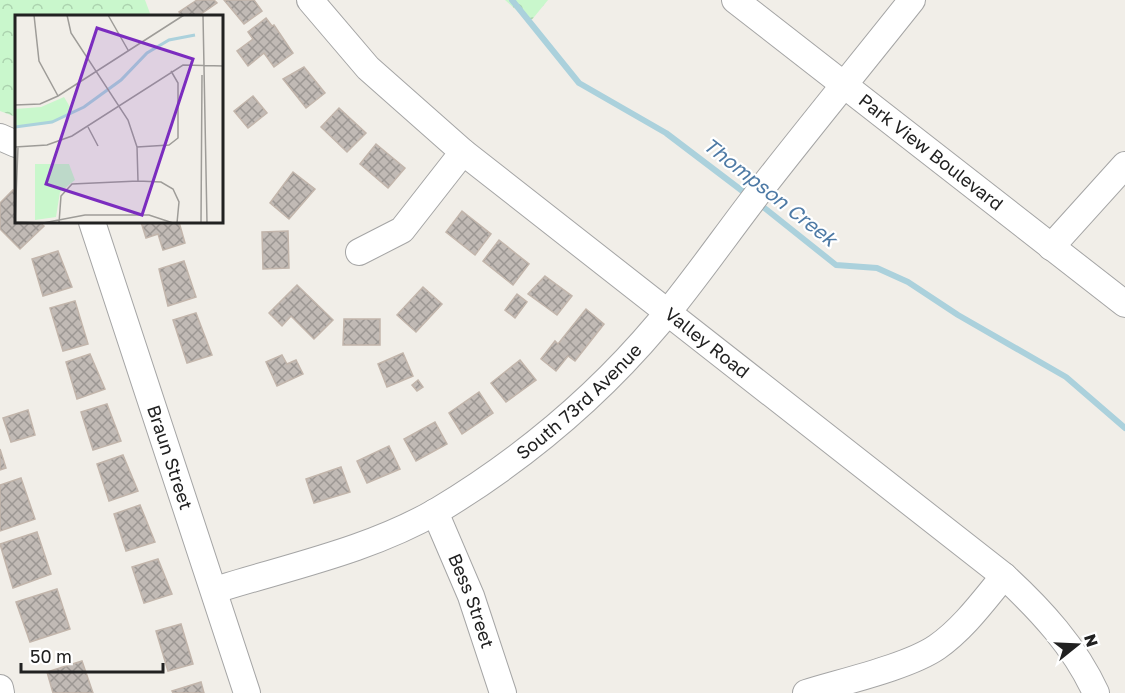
<svg xmlns="http://www.w3.org/2000/svg" width="1125" height="693" font-family="'Golos Text',sans-serif">
<style>
.park{fill:url(#park-crowns)}
.lines{fill:none;stroke-linecap:round;stroke-linejoin:round}
.stream{stroke:#abd1dc;stroke-width:6}
.building{fill:url(#building-cross-hatch);stroke:#c2b5ab;stroke-width:1.5}
.minor-casing{stroke:#a5a5a5;stroke-width:28}
.minor{stroke:#fff;stroke-width:26}
.labels{text-anchor:middle;stroke-width:4.5;stroke-linejoin:round;paint-order:stroke}
.street-label{font-size:18px;fill:#212121;stroke:#fff}
.water-label{font-size:20px;font-style:italic;fill:#4e7aa5;stroke:#fff}
.inset-river{fill:none;stroke:#abd1dc;stroke-width:3}
.inset-road{fill:none;stroke:#9e9c98;stroke-width:1.5}
.view{fill:#7b2cbf;fill-opacity:0.15;stroke:#7b2cbf;stroke-width:3}
.inset-edge{fill:none;stroke:#212121;stroke-width:3}
</style>
<defs>
<pattern id="park-crowns" width="20" height="18" patternUnits="userSpaceOnUse" patternTransform="scale(1.5)"><rect width="20" height="18" fill="#c9f7cc"/><path d="M2 6a3 3 0 1 1 6 0M12 15a3 3 0 1 1 6 0" fill="none" stroke="#acd3af"/></pattern>
<pattern id="building-cross-hatch" width="8" height="8" patternUnits="userSpaceOnUse" patternTransform="scale(1.5)"><rect width="8" height="8" fill="#c1bab5"/><path d="M0 0l8 8M0 8l8-8" fill="none" stroke="#9c9793"/></pattern>
</defs>
<rect width="100%" height="100%" fill="#f1eee8"/>
<g class="park">
<polygon points="0,0 145,0 151,16 16,16 16,117 0,111"/>
<polygon points="505,0 548,0 530,22"/>
</g>
<g class="lines">
<g class="stream">
<polyline points="512,0 579,83 666,133 749,196"/>
<polyline points="757,202 836,265 877,268 908,282 958,315 1066,377 1125,428"/>
</g>
</g>
<g class="building">
<polygon points="197,0 214,0 217,3 198,16 182,16 179,12"/>
<polygon points="224,0 254,0 262,11 244,24"/>
<polygon points="266,18 272,26 274,25 293,53 274,67 264,53 248,66 237,51 253,39 248,32"/>
<polygon points="304,67 325,93 306,108 283,79"/>
<polygon points="253,96 267,113 248,128 234,111"/>
<polygon points="339,108 366,133 347,152 321,127"/>
<polygon points="376,144 405,168 388,188 360,164"/>
<polygon points="293,172 315,189 289,219 270,203"/>
<polygon points="13,190 16,194 16,222 39,222 44,226 20,249 0,229 0,203"/>
<polygon points="462,211 491,234 475,255 446,232"/>
<polygon points="141,222 179,222 185,243 163,250 158,234 146,238"/>
<polygon points="288,231 289,268 263,269 262,232"/>
<polygon points="499,240 529,264 513,285 483,261"/>
<polygon points="58,251 72,287 43,296 32,259"/>
<polygon points="184,261 196,297 168,306 159,269"/>
<polygon points="545,276 572,296 557,315 528,294"/>
<polygon points="297,285 333,320 314,339 291,316 282,326 269,313"/>
<polygon points="423,287 442,304 416,332 397,315"/>
<polygon points="517,294 527,302 515,318 505,310"/>
<polygon points="75,301 88,344 63,351 50,308"/>
<polygon points="586,309 604,324 575,361 568,356 556,371 541,359 555,341 558,344"/>
<polygon points="196,313 212,355 187,363 173,320"/>
<polygon points="344,319 380,319 380,345 343,345"/>
<polygon points="403,353 413,376 387,387 378,364"/>
<polygon points="90,354 105,389 77,399 66,362"/>
<polygon points="282,355 287,364 296,360 303,374 277,386 266,362"/>
<polygon points="520,360 536,380 506,402 491,383"/>
<polygon points="418,380 423,387 417,391 412,385"/>
<polygon points="479,392 493,413 462,434 449,413"/>
<polygon points="107,404 121,441 93,450 81,412"/>
<polygon points="28,410 35,435 11,442 3,418"/>
<polygon points="435,422 447,444 416,461 404,439"/>
<polygon points="389,446 400,469 367,483 357,461"/>
<polygon points="0,449 6,468 0,470"/>
<polygon points="123,455 138,491 109,501 97,464"/>
<polygon points="341,467 350,492 314,503 306,479"/>
<polygon points="21,478 35,519 0,531 0,485"/>
<polygon points="140,505 155,542 126,551 114,514"/>
<polygon points="37,532 51,574 13,588 0,544"/>
<polygon points="158,559 172,594 144,603 132,567"/>
<polygon points="57,589 70,629 30,642 16,602"/>
<polygon points="181,624 193,664 168,671 156,631"/>
<polygon points="82,661 93,693 53,693 47,672"/>
<polygon points="201,682 204,693 173,693 172,691"/>
</g>
<g class="lines">
<defs>
<g id="minor">
<path id="s1" d="M310 0 368 68 463 152 1004 576C1041 610 1075 647 1096 693"/>
<path id="s2" d="M735 0 1125 304"/>
<polyline points="0,137 16,144"/>
<path id="s3" d="M92 222 247 693"/>
<polyline points="1051,247 1125,165"/>
<polyline points="359,252 402,230 463,152"/>
<path id="s4" d="M435 512 471 596 503 693"/>
<path id="s5" d="M215 590C288 567 370 550 437 511 520 461 596 398 659 323 695 280 727 233 762 188 811 125 862 63 912 0"/>
<polyline points="0,688 1,693"/>
<path d="M806 693C841 682 908 667 937 647 964 628 984 600 1004 576"/>
</g>
</defs>
<use href="#minor" class="minor-casing"/>
<use href="#minor" class="minor"/>
</g>
<g class="labels">
<g class="street-label">
<text dy="6" stroke="none"><textPath href="#s2" startOffset="248">Park View Boulevard</textPath></text>
<text dy="6" stroke="none"><textPath href="#s1" startOffset="526">Valley Road</textPath></text>
<text dy="6" stroke="none"><textPath href="#s5" startOffset="416">South 73rd Avenue</textPath></text>
<text dy="6" stroke="none"><textPath href="#s3" startOffset="248">Braun Street</textPath></text>
<text dy="6" stroke="none"><textPath href="#s4" startOffset="96">Bess Street</textPath></text>
</g>
<g class="water-label">
<text transform="translate(770 192) rotate(38)" y="7">Thompson Creek</text>
</g>
</g>
<g transform="translate(15 15)">
<rect width="208" height="208" fill="#f1eee8"/>
<path d="M49 82 58 97 55 99 31 109 0 111V94L26 92ZM20 149H54L60 165 45 177 41 202 20 205Z" fill="#c9f7cc"/>
<path class="inset-river" d="M0 112 37 107 69 92 106 65 132 38 154 25 180 20"/>
<path class="inset-road" d="M19 0 24 46 43 81M52 0 56 18 113 105 122 132 123 166M93 0 113 35M188 0 192 208M0 90 25 89 43 81 169 0M73 112 83 131M0 132 32 130 57 121 168 50 209 51M122 132 154 130 163 123V68L156 56M0 207 28 208 70 200H134L158 208M0 208 3 132M44 208 46 181 57 169 123 166 146 167 158 174 164 187 162 208M186 208 187 60"/>
<path class="view" d="M82 13 178 44 127 200 31 169Z"/>
<rect width="208" height="208" class="inset-edge"/>
</g>
<g transform="translate(1077 645) rotate(72)" stroke="#ffffff" stroke-width="4.5" paint-order="stroke">
<path d="M0-4.5L10 22L0 15L-10 22Z" fill="#212121"/>
<text y="-9" font-size="16" font-weight="bold" text-anchor="middle" fill="#212121">N</text>
</g>
<path d="M21 663v9h142v-9" fill="none" stroke="#212121" stroke-width="3"/>
<text x="30" y="663" font-size="18" fill="#212121" stroke="#ffffff" stroke-width="4.5" paint-order="stroke">50 m</text>
</svg>
